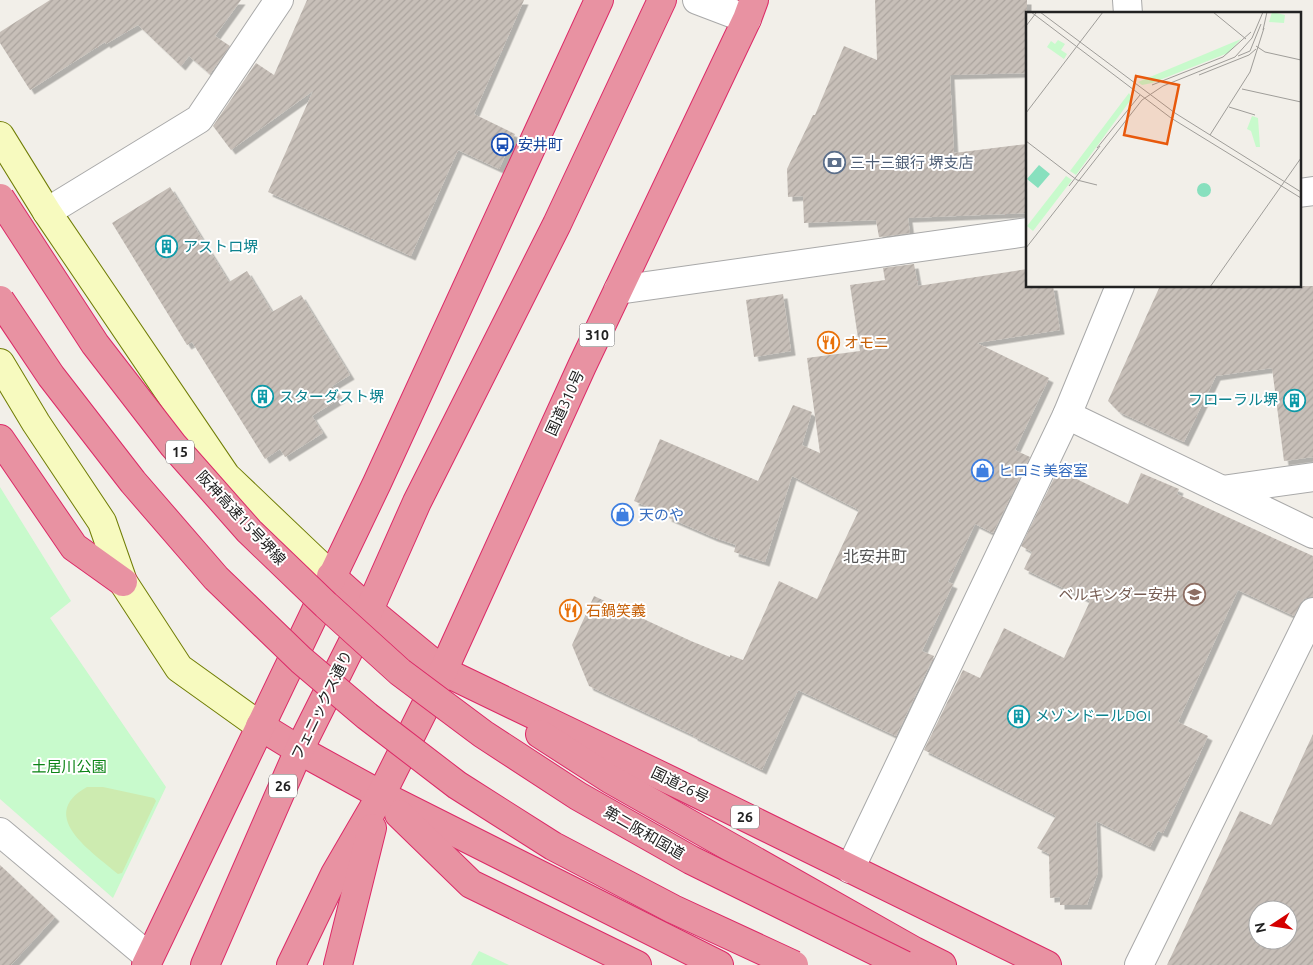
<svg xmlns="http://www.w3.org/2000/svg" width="1313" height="965" font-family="Ubuntu,'Noto Sans JP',sans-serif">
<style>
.park{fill:#c8facc}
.garden{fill:#cdebb0}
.building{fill:url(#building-hatch);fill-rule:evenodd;filter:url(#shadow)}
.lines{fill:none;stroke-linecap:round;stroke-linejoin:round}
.street-casing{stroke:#a9a9a9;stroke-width:30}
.secondary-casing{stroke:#707d05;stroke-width:30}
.highway-casing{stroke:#dc2a67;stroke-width:30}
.street{stroke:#fff;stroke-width:28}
.secondary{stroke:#f7fabf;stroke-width:28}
.highway{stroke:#e892a2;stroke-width:28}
.highway-bridge-casing{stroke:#dc2a67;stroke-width:30;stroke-linecap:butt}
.highway-bridge{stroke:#e892a2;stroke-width:28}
.labels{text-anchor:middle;stroke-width:4;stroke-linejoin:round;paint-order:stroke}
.shield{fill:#fff;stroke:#646464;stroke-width:1}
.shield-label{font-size:14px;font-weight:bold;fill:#222}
.transit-label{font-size:15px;fill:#164399;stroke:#fff;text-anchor:start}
.service-label{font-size:15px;fill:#4e5e75;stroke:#fff;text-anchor:start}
.culture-label{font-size:15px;fill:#0d838f;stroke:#fff;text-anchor:start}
.food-label{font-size:15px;fill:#c56008;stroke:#fff;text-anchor:start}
.street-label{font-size:15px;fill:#222;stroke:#fff}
.shop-label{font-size:15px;fill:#366cbe;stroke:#fff;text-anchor:start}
.education-label{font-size:15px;fill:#785e54;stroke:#fff;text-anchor:end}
.park-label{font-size:15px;fill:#0c8416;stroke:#fff}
.neighbourhood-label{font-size:16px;fill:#555;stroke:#fff}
.inset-road{fill:none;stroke:#9f9d99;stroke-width:1}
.view{fill:#e8590c;fill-opacity:0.15;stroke:#e8590c;stroke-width:2.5}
.inset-edge{fill:none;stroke:#222;stroke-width:2.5}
</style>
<defs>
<pattern id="building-hatch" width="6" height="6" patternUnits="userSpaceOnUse" patternTransform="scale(1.25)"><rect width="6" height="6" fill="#c7bfb8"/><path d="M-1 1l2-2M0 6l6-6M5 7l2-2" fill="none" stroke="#aba49e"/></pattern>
<filter id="shadow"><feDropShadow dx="4.5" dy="4.5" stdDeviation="0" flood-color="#0004"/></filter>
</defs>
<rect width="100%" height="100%" fill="#f2efe9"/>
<g class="park">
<polygon points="0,487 71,601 50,618 166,787 113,898 0,799"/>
<polygon points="479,951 509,965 471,965"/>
</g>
<path class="garden" d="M87 787H103L154 798 156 801 122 873 118 874C94 853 35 816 87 787Z"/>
<g class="building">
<polygon points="50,0 241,0 215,36 230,46 210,74 189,56 181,66 138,25 106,44 105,42 30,90 0,43 0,32"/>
<polygon points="307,0 524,0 474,114 515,134 499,169 458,150 411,256 268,192 313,91 231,150 213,126 256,63 274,75"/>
<polygon points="875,0 1027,0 1027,73 950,75 954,153 1027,144 1027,213 908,218 910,233 879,237 876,220 804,223 803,196 788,197 787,169 813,115 815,115 844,46 877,60"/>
<polygon points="170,187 229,282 247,271 272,312 301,295 350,375 332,386 341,398 312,416 323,433 285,457 280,449 265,459 192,342 187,345 112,223"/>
<polygon points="914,264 918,286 1027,269 1027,286 1053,286 1060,330 977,343 1049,378 1015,450 1030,457 993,533 975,524 948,582 953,584 922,651 934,656 896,736 798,690 762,770 693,736 693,735 589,686 572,645 594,596 691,641 730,657 730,655 743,660 779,581 817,599 859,510 792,476 765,562 734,552 736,545 713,537 667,517 668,515 634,501 660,439 758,481 793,405 812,412 802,445 820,453 807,358 860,351 850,285 885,280 883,268"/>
<polygon points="1160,286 1313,286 1313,457 1284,461 1272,368 1216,376 1184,442 1119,412 1108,401"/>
<polygon points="783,294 791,351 754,357 746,300"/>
<polygon points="1058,470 1128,504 1141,473 1179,489 1177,494 1313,556 1313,597 1304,599 1294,616 1238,590 1178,722 1208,736 1163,833 1158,831 1150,847 1096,821 1098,872 1087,905 1060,905 1060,897 1050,898 1049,854 1037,848 1056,816 924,750 963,670 980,678 1004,628 1064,658 1090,601 1024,569 1032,552 1021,546"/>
<path d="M1313 734V965H1167L1240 811 1271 825ZM1258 910H1288V940H1258Z"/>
<polygon points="0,865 55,917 11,965 0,965"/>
</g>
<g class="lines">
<defs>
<g id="street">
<polyline points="697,0 747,19"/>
<polyline points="1127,0 1128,14"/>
<polyline points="1299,193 1313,191"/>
<polyline points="47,212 199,119 279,0"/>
<polyline points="618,290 1027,232"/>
<polyline points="1067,415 1313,534"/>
<polyline points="1222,490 1313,477"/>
<polyline points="0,832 149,957"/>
<polyline points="850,869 1067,415 1120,286"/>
<polyline points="1139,965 1313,612"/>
</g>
<g id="secondary">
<polyline points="0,136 47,212 226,476 331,576"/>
<polyline points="0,363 36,423 102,522 123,582 179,668 260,726"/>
</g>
<g id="highway">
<polyline points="0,439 74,547 123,582"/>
<polyline points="331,576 369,610 443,671 682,786 1047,965"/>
<polyline points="260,726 299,750 381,795 719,965"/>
<polyline points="540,734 610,779 914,951 942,965"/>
<polyline points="399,814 471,884 637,965"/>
<polyline points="146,965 377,483 599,0"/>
<polyline points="205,965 299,750 369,610 417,502 557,224 662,0"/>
<polyline points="291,965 335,874 381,795 443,671 582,366 747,19 754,0"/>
<polyline points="338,965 372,828"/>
</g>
</defs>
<use href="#street" class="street-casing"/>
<use href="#secondary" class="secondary-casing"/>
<use href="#highway" class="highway-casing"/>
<use href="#street" class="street"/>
<use href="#secondary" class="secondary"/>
<use href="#highway" class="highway"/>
<defs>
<g id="highway-bridge">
<polyline points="0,198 95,344 173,445 249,531 326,605 400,672 483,734 578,796 691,860 904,965"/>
<polyline points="0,300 51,376 133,482 216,578 301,660 367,716 457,785 553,846 673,909 794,965"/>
</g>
</defs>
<use href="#highway-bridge" class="highway-bridge-casing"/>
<use href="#highway-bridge" class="highway-bridge"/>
</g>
<defs>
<symbol id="bus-ring" viewBox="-11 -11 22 22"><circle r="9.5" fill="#fff" stroke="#1a4fb4" stroke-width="1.5"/><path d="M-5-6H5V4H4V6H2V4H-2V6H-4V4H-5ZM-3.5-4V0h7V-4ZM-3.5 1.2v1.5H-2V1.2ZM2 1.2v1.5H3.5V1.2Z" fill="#1a4fb4"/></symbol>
<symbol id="bank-ring" viewBox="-11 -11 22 22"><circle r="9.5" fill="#fff" stroke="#5c6f8a" stroke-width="1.5"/><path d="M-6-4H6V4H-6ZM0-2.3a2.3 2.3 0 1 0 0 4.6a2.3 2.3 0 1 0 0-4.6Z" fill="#5c6f8a"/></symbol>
<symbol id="building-ring" viewBox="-11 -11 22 22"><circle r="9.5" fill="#fff" stroke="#0f9aa8" stroke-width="1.5"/><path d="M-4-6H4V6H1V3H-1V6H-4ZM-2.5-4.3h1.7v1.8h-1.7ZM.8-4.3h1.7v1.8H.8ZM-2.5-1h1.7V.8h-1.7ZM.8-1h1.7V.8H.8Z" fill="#0f9aa8"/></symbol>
<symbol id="restaurant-ring" viewBox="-11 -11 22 22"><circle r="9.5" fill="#fff" stroke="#e8710a" stroke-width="1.5"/><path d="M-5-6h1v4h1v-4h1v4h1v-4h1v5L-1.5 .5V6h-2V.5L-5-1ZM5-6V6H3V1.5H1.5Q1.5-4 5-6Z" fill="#e8710a"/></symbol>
<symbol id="shop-ring" viewBox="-11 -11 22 22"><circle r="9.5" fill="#fff" stroke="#3f7fe0" stroke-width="1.5"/><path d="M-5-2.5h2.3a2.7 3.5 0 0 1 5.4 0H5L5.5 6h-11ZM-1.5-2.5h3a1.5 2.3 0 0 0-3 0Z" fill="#3f7fe0"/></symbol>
<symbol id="school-ring" viewBox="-11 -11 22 22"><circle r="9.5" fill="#fff" stroke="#8d6e63" stroke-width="1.5"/><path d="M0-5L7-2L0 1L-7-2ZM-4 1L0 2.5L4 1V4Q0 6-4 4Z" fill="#8d6e63"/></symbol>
</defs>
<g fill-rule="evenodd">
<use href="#bus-ring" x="490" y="132" width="25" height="25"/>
<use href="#bank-ring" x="822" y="150" width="25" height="25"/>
<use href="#building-ring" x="154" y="234" width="25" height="25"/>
<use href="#restaurant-ring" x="816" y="330" width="25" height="25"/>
<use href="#building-ring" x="250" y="384" width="25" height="25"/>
<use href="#building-ring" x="1282" y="388" width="25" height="25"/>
<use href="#shop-ring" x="970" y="458" width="25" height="25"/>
<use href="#shop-ring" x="610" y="502" width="25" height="25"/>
<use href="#school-ring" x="1182" y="582" width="25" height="25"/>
<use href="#restaurant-ring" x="558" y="598" width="25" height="25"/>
<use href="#building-ring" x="1006" y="704" width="25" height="25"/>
</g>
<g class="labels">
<g class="shield">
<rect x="579.5" y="323.5" width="35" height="23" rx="4"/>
<rect x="166" y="440.5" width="28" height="23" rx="4"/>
<rect x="269" y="774.5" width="28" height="23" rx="4"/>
<rect x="731" y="805.5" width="28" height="23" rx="4"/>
</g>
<g class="shield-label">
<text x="597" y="340">310</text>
<text x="180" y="457">15</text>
<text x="283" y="791">26</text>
<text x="745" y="822">26</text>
</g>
<g class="transit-label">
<text x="518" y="150">安井町</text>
</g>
<g class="service-label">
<text x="850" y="168">三十三銀行 堺支店</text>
</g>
<g class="culture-label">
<text x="183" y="252">アストロ堺</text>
<text x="279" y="402">スターダスト堺</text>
<text x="1278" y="405" text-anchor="end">フローラル堺</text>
<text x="1035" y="721">メゾンドールDOI</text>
</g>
<g class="food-label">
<text x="844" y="348">オモニ</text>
<text x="586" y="616">石鍋笑義</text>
</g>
<g class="street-label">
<text transform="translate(565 403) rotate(-65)" y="5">国道310号</text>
<text transform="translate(241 518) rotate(47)" y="5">阪神高速15号堺線</text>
<text transform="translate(322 705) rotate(-64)" y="5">フェニックス通り</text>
<text transform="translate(680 785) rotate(26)" y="5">国道26号</text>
<text transform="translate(644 833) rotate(30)" y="5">第二阪和国道</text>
</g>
<g class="shop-label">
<text x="998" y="476">ヒロミ美容室</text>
<text x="639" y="520">天のや</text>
</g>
<g class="education-label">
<text x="1178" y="600">ベルキンダー安井</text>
</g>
<g class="park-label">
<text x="69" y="772">土居川公園</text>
</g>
<g class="neighbourhood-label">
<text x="875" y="562">北安井町</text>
</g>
</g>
<g transform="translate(1026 12)">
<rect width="275" height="275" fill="#f2efe9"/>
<path d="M246 0 259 3 258 11 243 10ZM215 27 202 41 126 71 116 73 112 70ZM32 28 39 32 35 38 41 42 38 47 21 35 25 29 29 32ZM103 81 106 86 50 163 44 159ZM226 104 232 106 234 135H230L225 119 221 117ZM40 164 46 168 7 219 1 214Z" fill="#c8facc"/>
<path d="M13 153 24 162 12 176 1 167ZM171 178a7 7 0 1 1 14 0a7 7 0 1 1-14 0Z" fill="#88e0be"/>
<path class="inset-road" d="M5 0 145 106 275 186M14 0 149 101 275 180M187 0 220 27M0 14 10 1M237 18 241 0M230 34 239 40 275 48M212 44 224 39 235 12M173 63 223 43 230 37M126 73 197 45 225 20M216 77 275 90M203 95 229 103M0 101 77 0M184 123 224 60 238 16M0 129 51 168 71 173M71 136 114 83M43 174 74 134M0 236 116 88 137 74 209 45 226 26 237 0M184 275 275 146"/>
<path class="view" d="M110 64 153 73 141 132 98 123Z"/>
<rect width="275" height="275" class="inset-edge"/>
</g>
<g transform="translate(1273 925) rotate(258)"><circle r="24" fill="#ffffff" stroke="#a7a7a7"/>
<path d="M0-4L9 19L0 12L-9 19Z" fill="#d40000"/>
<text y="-8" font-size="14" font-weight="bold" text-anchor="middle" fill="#222222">N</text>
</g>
</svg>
